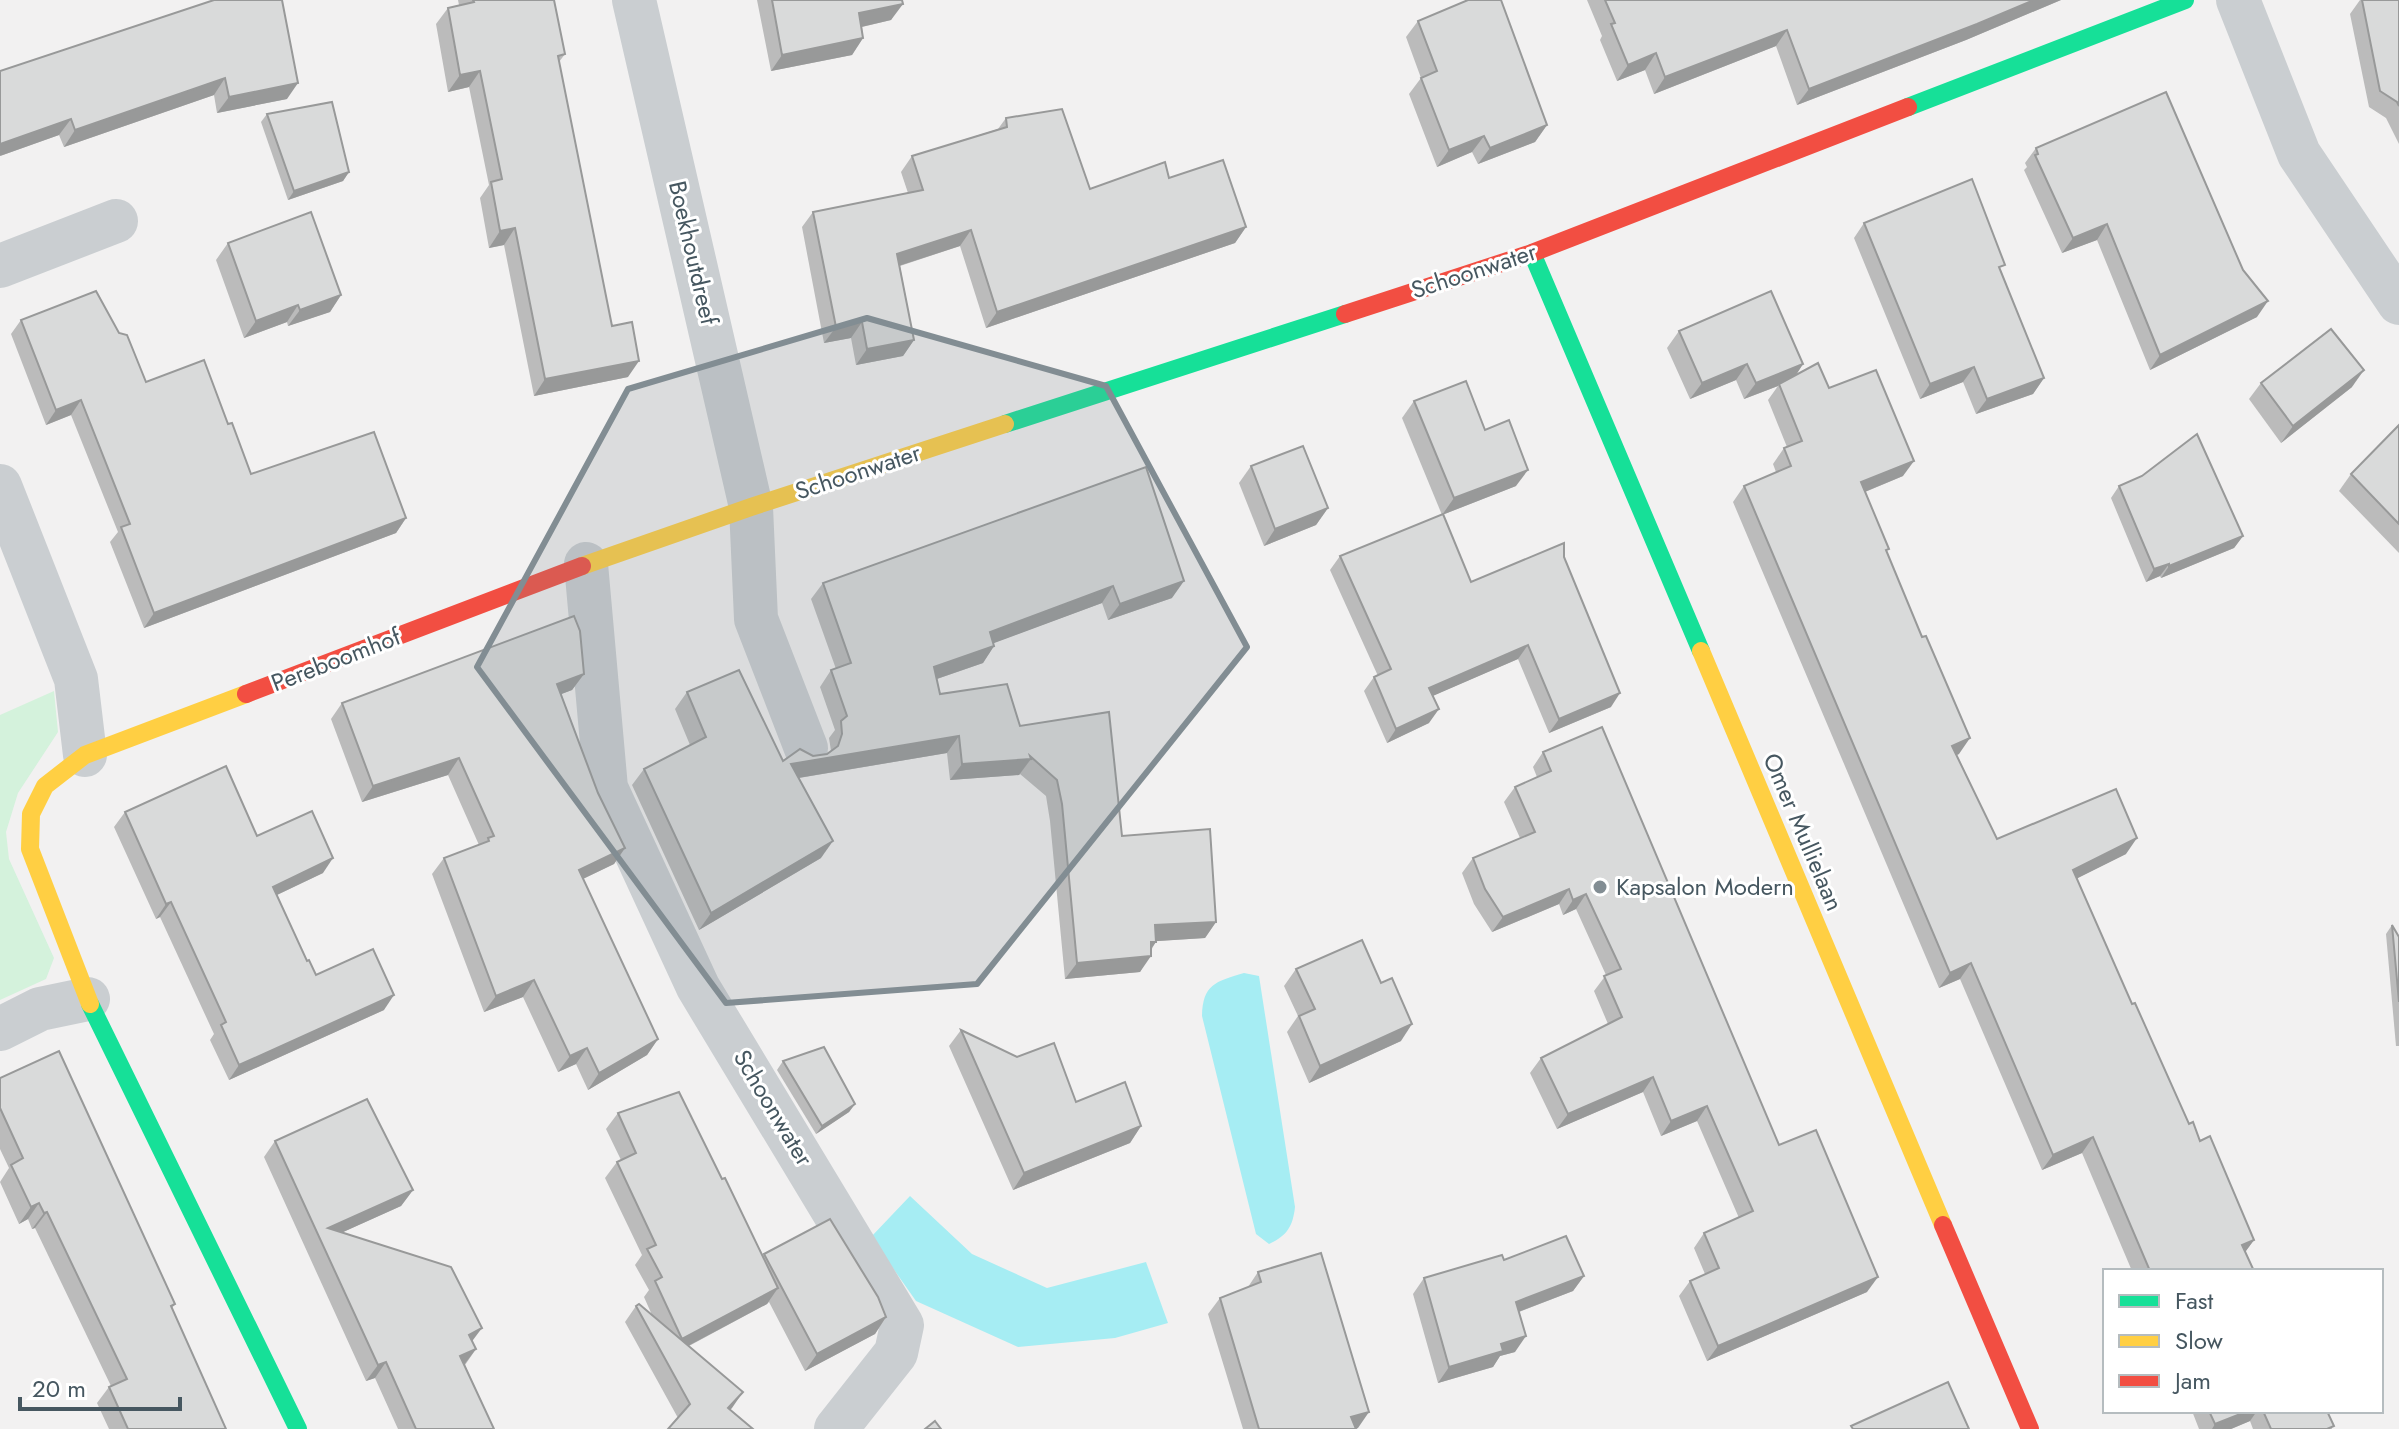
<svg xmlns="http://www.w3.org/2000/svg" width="2399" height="1429" font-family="Jost,sans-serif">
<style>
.green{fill:#d4f2dc}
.water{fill:#a6edf3}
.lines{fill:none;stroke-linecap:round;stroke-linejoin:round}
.street{stroke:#caced1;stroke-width:44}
.fast{stroke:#16e098;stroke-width:18}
.slow{stroke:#ffcf43;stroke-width:18}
.jam{stroke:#f24e42;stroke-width:18}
.wall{fill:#bbb}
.shaded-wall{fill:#989999}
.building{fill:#d9dada;stroke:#989999;stroke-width:2}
.marked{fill:#828d93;fill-opacity:0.2;stroke:#828d93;stroke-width:6;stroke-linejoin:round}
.poi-dot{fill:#828d93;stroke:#fff;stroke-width:3}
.labels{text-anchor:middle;stroke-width:6;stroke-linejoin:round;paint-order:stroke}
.street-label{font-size:24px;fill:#465760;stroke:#fff}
.poi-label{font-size:24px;fill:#465760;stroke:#fff;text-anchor:start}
</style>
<rect width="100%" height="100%" fill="#f2f1f1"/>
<polygon class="green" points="54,691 58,732 18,793 6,832 9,859 54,958 46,979 0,1000 0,715"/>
<g class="water">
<path d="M1244 973 1259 976 1295 1207C1293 1226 1287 1236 1269 1244L1256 1234 1202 1016C1203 984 1215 982 1244 973Z"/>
<polygon points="910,1196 972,1254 1047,1288 1146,1262 1168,1323 1115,1338 1018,1347 916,1301 871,1237"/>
</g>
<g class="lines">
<g class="street">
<polyline points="634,0 751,507 756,619 806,748"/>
<polyline points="2238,0 2299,154 2399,303"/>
<polyline points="0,266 116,221"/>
<polyline points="0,486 76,679 85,755"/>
<polyline points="586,564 606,788 698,987 902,1325 896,1353 836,1429"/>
<polyline points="0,1029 40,1009 88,999"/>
</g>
<g class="fast">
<polyline points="1908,107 2185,0"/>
<polyline points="1532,253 1701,651"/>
<polyline points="1005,424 1345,314"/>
<polyline points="90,1004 298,1429"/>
</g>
<g class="slow">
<polyline points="582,566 751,507 1005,424"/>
<polyline points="1701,651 1943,1225"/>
<polyline points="90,1004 30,849 31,814 45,786 85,755 246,694"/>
</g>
<g class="jam">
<polyline points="1345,314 1532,253 1908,107"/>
<polyline points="246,694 582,566"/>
<polyline points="1943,1225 2030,1429"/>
</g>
</g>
<g class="wall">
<polygon points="214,0 287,99 217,113 214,95 64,147 59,135 0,156"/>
<polygon points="458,0 554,0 565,54 559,62 612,326 628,377 534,396 504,245 489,248 480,198 489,185 469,87 448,92 436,24 448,8 459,5"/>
<polygon points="757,0 902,0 891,20 862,27 863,38 852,55 771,71"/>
<polygon points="1587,0 2061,0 1966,40 1797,105 1776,46 1654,94 1645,70 1617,81 1600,40 1602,36"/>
<polygon points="2360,0 2399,0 2399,144 2386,118 2369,107 2350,14"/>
<polygon points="1418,21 1547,125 1535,142 1478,164 1472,152 1437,167 1409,94 1421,78 1406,37"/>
<polygon points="267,114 349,172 343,181 288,200 261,122"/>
<polygon points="1006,118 1090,189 1169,178 1246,227 1235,243 986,328 960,246 900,266 914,340 903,356 856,365 851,338 824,343 802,227 813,212 908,193 901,172 912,156 998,129"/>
<polygon points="2036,148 2257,317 2150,370 2097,240 2062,253 2024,170 2027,167 2025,163"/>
<polygon points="1864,223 2001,271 2044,378 2033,394 1976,414 1963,382 1920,399 1854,238"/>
<polygon points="228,243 341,295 330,312 288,326 287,322 244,338 216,260"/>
<polygon points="21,320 228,424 251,474 406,518 396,533 144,628 110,542 118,532 71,415 46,425 11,334"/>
<polygon points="1679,331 1803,364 1796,375 1829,388 1903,476 1865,492 1959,754 1957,755 1997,839 2126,854 2077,878 2132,1004 2189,1124 2200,1141 2254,1240 2245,1252 2254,1271 2132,1271 2082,1153 2042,1170 1960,979 1939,988 1733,502 1744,486 1776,472 1773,464 1784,448 1787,447 1768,400 1778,386 1744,399 1736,380 1690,399 1667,348"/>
<polygon points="2261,383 2352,387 2281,443 2249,399"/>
<polygon points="1414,401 1485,430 1516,486 1442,515 1402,418"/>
<polygon points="2399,425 2399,553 2339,491 2351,474"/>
<polygon points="1251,466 1328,508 1316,525 1264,546 1239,483"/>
<polygon points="1146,467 1172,598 1108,620 1102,603 993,643 994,646 983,663 937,679 940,694 1020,726 1122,836 1216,922 1205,938 1156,941 1140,972 1065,979 1050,821 1046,796 1020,774 1019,775 950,780 947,753 799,778 821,858 699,930 632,785 644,769 690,745 675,709 687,692 783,761 827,754 831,751 829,738 835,730 820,687 831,670 836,669 811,599 823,583"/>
<polygon points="2119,486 2243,536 2234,548 2161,578 2160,576 2146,582 2111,498"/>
<polygon points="1340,556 1471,582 1564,557 1611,707 1549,733 1518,659 1432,696 1429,723 1387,743 1364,691 1374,677 1378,676 1330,570"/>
<polygon points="584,674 572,690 561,694 598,793 625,848 614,864 583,879 658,1039 647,1055 588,1090 576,1064 558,1072 523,997 484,1012 432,874 444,858 479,845 448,775 362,802 331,719 342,703"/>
<polygon points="1543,752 1867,1292 1707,1361 1679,1296 1690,1281 1705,1274 1694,1248 1704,1233 1739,1218 1697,1121 1661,1136 1643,1092 1557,1129 1530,1073 1541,1058 1608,1024 1594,991 1606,975 1576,909 1563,915 1559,904 1492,932 1474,904 1462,873 1473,858 1520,838 1504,802 1515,787 1537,777 1533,767"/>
<polygon points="125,812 257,836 323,873 277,895 307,961 316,975 384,1010 229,1080 210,1040 214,1034 160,917 156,919 114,827"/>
<polygon points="2392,925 2399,937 2399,1046 2396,1046 2386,934"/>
<polygon points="1296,969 1401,1041 1309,1083 1287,1032 1298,1016 1284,986"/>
<polygon points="961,1030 1076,1102 1141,1126 1130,1143 1013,1190 949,1046"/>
<polygon points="783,1061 855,1104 849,1112 816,1134 777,1070"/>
<polygon points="0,1078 175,1304 172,1308 226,1429 109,1429 97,1403 109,1387 111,1386 35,1228 32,1229 28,1219 19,1224 0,1182 9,1168 0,1149"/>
<polygon points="618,1113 722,1179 763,1255 764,1254 886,1317 875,1334 805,1371 769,1302 767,1304 689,1346 743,1392 678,1418 625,1322 636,1306 652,1315 644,1297 649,1290 635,1265 642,1255 605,1178 617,1162 621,1160 606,1129"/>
<polygon points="275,1141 413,1190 401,1206 343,1232 472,1342 476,1349 465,1365 494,1429 398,1429 375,1378 366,1381 264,1157"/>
<polygon points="1504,1260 1584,1276 1573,1291 1519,1312 1515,1352 1500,1356 1493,1367 1438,1383 1413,1294 1424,1278"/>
<polygon points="1258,1272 1358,1428 1356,1429 1243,1429 1208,1314 1220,1298 1248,1287"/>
<polygon points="2192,1411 2327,1411 2332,1429 2253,1429 2250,1421 2231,1429 2199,1429"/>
</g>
<g class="shaded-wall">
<polygon points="2034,0 2061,0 1966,40 1797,105 1809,89"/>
<polygon points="903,4 891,20 848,30 859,13"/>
<polygon points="1787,30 1776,46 1654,94 1665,77"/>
<polygon points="863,38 852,55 771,71 782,55"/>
<polygon points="1656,53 1645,70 1617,81 1628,65"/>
<polygon points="480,71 469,87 448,92 460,75"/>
<polygon points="225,78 214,95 64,147 75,130"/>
<polygon points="298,83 287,99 217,113 229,97"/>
<polygon points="71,119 59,135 0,156 0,144"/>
<polygon points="1547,125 1535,142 1478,164 1490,148"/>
<polygon points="1484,136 1472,152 1437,167 1449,150"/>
<polygon points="349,172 343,181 288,200 294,191"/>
<polygon points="2107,224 2097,240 2062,253 2073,238"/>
<polygon points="1246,227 1235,243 986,328 997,312"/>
<polygon points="515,228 504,245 489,248 500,231"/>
<polygon points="971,230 960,246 886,270 897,254"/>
<polygon points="341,295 330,312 288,326 300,310"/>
<polygon points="2268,301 2257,317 2150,370 2160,355"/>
<polygon points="298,305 287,322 244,338 256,321"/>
<polygon points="862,322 851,338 824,343 836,327"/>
<polygon points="914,340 903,356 856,365 867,349"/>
<polygon points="639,361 628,377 534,396 545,379"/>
<polygon points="1747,364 1736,380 1690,399 1702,383"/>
<polygon points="1803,364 1792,381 1779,384 1778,386 1744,399 1756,383"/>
<polygon points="1974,367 1963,382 1920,399 1930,384"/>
<polygon points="2364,370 2352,387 2281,443 2293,426"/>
<polygon points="2044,378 2033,394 1976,414 1987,399"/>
<polygon points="81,400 71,415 46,425 56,410"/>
<polygon points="1914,461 1903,476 1850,498 1861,482"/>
<polygon points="1528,470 1516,486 1442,515 1454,498"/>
<polygon points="1328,508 1316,525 1264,546 1275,529"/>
<polygon points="406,518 396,533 144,628 154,613"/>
<polygon points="2243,536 2234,548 2161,578 2169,566"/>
<polygon points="2169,564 2160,576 2146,582 2154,569"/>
<polygon points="1184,581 1172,598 1108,620 1120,604"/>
<polygon points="1113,586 1102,603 978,649 990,632"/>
<polygon points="1528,645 1518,659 1419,702 1429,688"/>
<polygon points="994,646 983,663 922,684 934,667"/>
<polygon points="584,674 572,690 546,700 557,684"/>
<polygon points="1620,693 1611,707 1549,733 1559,719"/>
<polygon points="1439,709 1429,723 1387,743 1396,729"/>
<polygon points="959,736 947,753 780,781 791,764"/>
<polygon points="1970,738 1959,754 1941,761 1952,746"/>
<polygon points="459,758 448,775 362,802 373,786"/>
<polygon points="1031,759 1019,775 950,780 962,764"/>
<polygon points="2137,838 2126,854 2062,886 2073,870"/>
<polygon points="833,841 821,858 699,930 711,913"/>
<polygon points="625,848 614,864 568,886 579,870"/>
<polygon points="333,858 323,873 262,902 273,887"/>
<polygon points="1569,889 1559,904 1492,932 1503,917"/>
<polygon points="1586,894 1576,909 1563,915 1573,900"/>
<polygon points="171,902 160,917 156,919 166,904"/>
<polygon points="1216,922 1205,938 1143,942 1155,925"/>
<polygon points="1151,942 1156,942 1146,956 1151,956 1140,972 1065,979 1077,963"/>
<polygon points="1971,963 1960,979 1939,988 1950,973"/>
<polygon points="534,980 523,997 484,1012 496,996"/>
<polygon points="394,995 384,1010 229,1080 239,1065"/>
<polygon points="1412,1024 1401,1041 1309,1083 1320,1066"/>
<polygon points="658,1039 647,1055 588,1090 599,1073"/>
<polygon points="587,1048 576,1064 558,1072 570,1056"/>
<polygon points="1653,1077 1643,1092 1557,1129 1568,1114"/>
<polygon points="855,1104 849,1112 816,1134 822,1126"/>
<polygon points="1707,1106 1697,1121 1661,1136 1671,1121"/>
<polygon points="1141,1126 1130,1143 1013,1190 1024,1173"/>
<polygon points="2093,1137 2082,1153 2042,1170 2053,1155"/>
<polygon points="413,1190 401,1206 321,1242 328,1228"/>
<polygon points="39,1203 28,1219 19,1224 31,1207"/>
<polygon points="47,1212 35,1228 32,1229 44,1213"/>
<polygon points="2254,1240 2243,1255 2242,1245"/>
<polygon points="1584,1276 1573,1291 1505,1317 1516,1302"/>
<polygon points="1878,1277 1867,1292 1707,1361 1718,1346"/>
<polygon points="778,1288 767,1304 671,1355 682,1339"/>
<polygon points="886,1317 875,1334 805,1371 817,1354"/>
<polygon points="482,1328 470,1344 469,1335"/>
<polygon points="1526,1336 1515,1352 1500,1356 1493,1367 1438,1383 1449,1367 1501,1344"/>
<polygon points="476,1349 464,1365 460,1356"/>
<polygon points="386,1362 375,1378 366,1381 378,1365"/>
<polygon points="743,1392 732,1408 717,1424 728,1408"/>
<polygon points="2248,1411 2257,1411 2250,1421 2231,1429 2212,1429 2215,1424"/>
<polygon points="1369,1412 1358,1428 1354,1429 1351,1417"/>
</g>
<g class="building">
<polygon points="214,0 282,0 298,83 229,97 225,78 75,130 71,119 0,144 0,71"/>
<polygon points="473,0 554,0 565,54 558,56 612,326 632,322 639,361 545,379 515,228 500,231 491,182 502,179 480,71 460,75 448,8 474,2"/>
<polygon points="772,0 902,0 903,4 859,13 863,38 782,55"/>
<polygon points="1468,0 1501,0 1547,125 1490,148 1484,136 1449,150 1421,78 1437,71 1418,21"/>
<polygon points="1605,0 2034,0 1977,24 1809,89 1787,30 1665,77 1656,53 1628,65 1611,24 1615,23"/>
<polygon points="2362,0 2399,0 2399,106 2397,102 2380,91"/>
<polygon points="2166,92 2243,270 2268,301 2160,355 2107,224 2073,238 2035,155 2038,154 2036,148"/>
<polygon points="332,102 349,172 294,191 267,114"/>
<polygon points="1062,109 1090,189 1165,162 1169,178 1223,160 1246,227 997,312 971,230 897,254 914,340 867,349 862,322 836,327 813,212 923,190 912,156 1007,127 1006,118"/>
<polygon points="1972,179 2005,265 1999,267 2044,378 1987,399 1974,367 1930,384 1864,223"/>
<polygon points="311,212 341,295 300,310 298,305 256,321 228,243"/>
<polygon points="96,291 119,333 127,335 146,382 204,360 228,424 232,423 251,474 374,432 406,518 154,613 121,527 130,524 81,400 56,410 21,320"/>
<polygon points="1771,291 1803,364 1756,383 1747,364 1702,383 1679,331"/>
<polygon points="2331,329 2364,370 2293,426 2261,383"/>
<polygon points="1818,363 1829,388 1876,370 1914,461 1861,482 1889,549 1886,550 1922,637 1926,636 1970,738 1952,746 1997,839 2116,789 2137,838 2073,870 2132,1004 2135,1003 2189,1124 2193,1122 2200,1141 2210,1136 2254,1240 2242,1245 2254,1271 2150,1271 2093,1137 2053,1155 1971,963 1950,973 1744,486 1791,466 1784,448 1802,441 1779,384"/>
<polygon points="1466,381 1485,430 1509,420 1528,470 1454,498 1414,401"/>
<polygon points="2399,425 2399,524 2351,474"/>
<polygon points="2197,434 2243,536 2169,566 2169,564 2154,569 2119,486 2142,476"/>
<polygon points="1303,446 1328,508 1275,529 1251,466"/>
<polygon points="1146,467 1184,581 1120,604 1113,586 990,632 994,646 934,667 940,694 1007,684 1020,726 1109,712 1122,836 1210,829 1216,922 1155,925 1156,942 1151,942 1151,956 1077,963 1062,804 1057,780 1030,756 1031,759 962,764 959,736 791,764 833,841 711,913 644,769 706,737 687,692 739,670 783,761 800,749 813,756 827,754 838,746 842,734 841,721 847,716 831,670 851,663 823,583"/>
<polygon points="1443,514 1471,582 1564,543 1564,557 1620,693 1559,719 1528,645 1429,688 1439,709 1396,729 1374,677 1391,669 1340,556"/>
<polygon points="574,616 580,631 584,674 557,684 598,793 625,848 579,870 658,1039 599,1073 587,1048 570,1056 534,980 496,996 444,858 489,841 488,838 494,836 459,758 373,786 342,703"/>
<polygon points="1602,727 1779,1145 1816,1130 1878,1277 1718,1346 1690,1281 1719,1268 1704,1233 1753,1211 1707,1106 1671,1121 1653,1077 1568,1114 1541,1058 1622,1017 1604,976 1621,969 1586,894 1573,900 1569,889 1503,917 1485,889 1473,858 1535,832 1515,787 1551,771 1543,752"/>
<polygon points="226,766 257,836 312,811 333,858 273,887 307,961 309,960 316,975 373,949 394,995 239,1065 221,1025 226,1022 171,902 166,904 125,812"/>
<polygon points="2392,925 2399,937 2399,1002"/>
<polygon points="1362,940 1381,983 1392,978 1412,1024 1320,1066 1299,1016 1315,1009 1296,969"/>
<polygon points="961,1030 1017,1057 1054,1043 1076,1102 1125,1082 1141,1126 1024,1173"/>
<polygon points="824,1047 855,1104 822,1126 783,1061"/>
<polygon points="59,1051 175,1304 171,1306 226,1429 128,1429 109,1387 127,1379 47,1212 44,1213 39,1203 31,1207 11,1165 23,1158 0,1108 0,1078"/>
<polygon points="679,1092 722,1179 725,1178 778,1288 682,1339 655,1281 662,1277 647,1249 656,1245 617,1162 636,1153 618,1113"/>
<polygon points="367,1099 413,1190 328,1228 451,1267 482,1328 469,1335 476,1349 460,1356 494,1429 416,1429 386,1362 378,1365 275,1141"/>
<polygon points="830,1219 878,1297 886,1317 817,1354 764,1254"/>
<polygon points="1566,1236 1584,1276 1516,1302 1526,1336 1501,1344 1503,1351 1449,1367 1424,1278 1502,1255 1504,1260"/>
<polygon points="1321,1253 1369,1412 1351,1417 1356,1429 1259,1429 1220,1298 1261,1282 1258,1272"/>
<polygon points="639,1304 743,1392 728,1408 753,1429 668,1429 690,1404 636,1306"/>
<polygon points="1948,1382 1969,1429 1853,1429 1851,1426"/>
<polygon points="2209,1411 2248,1411 2215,1424"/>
<polygon points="2263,1411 2327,1411 2334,1426 2327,1429 2271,1429"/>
<polygon points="935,1421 941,1429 925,1429"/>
</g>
<path class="marked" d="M867 318 1106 386 1247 647 977 984 726 1003 477 667 628 389Z"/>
<circle class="poi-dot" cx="1600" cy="887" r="8"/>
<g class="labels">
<g class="street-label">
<text transform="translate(693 253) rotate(77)" y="8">Boekhoutdreef</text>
<text transform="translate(1474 271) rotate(-18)" y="8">Schoonwater</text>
<text transform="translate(858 472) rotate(-18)" y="8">Schoonwater</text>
<text transform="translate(336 660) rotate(-21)" y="8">Pereboomhof</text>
<text transform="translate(1803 832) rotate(67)" y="8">Omer Mullielaan</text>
<text transform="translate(773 1108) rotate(59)" y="8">Schoonwater</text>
</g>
<g class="poi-label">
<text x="1616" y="895">Kapsalon Modern</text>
</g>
</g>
<rect x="2103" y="1269" width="280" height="144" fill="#ffffff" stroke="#b5bcbf" stroke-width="2"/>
<rect x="2119" y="1295" width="40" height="12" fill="#16e098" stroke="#b5bcbf" stroke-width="2"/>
<text x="2175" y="1309" font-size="24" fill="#465760">Fast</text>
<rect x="2119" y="1335" width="40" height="12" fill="#ffcf43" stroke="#b5bcbf" stroke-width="2"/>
<text x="2175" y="1349" font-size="24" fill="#465760">Slow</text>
<rect x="2119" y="1375" width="40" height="12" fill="#f24e42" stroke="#b5bcbf" stroke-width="2"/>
<text x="2175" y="1389" font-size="24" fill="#465760">Jam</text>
<path d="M20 1397v12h160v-12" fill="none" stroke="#465760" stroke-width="4"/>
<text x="32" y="1397" font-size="24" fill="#465760" stroke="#ffffff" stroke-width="6" paint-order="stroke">20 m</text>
</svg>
